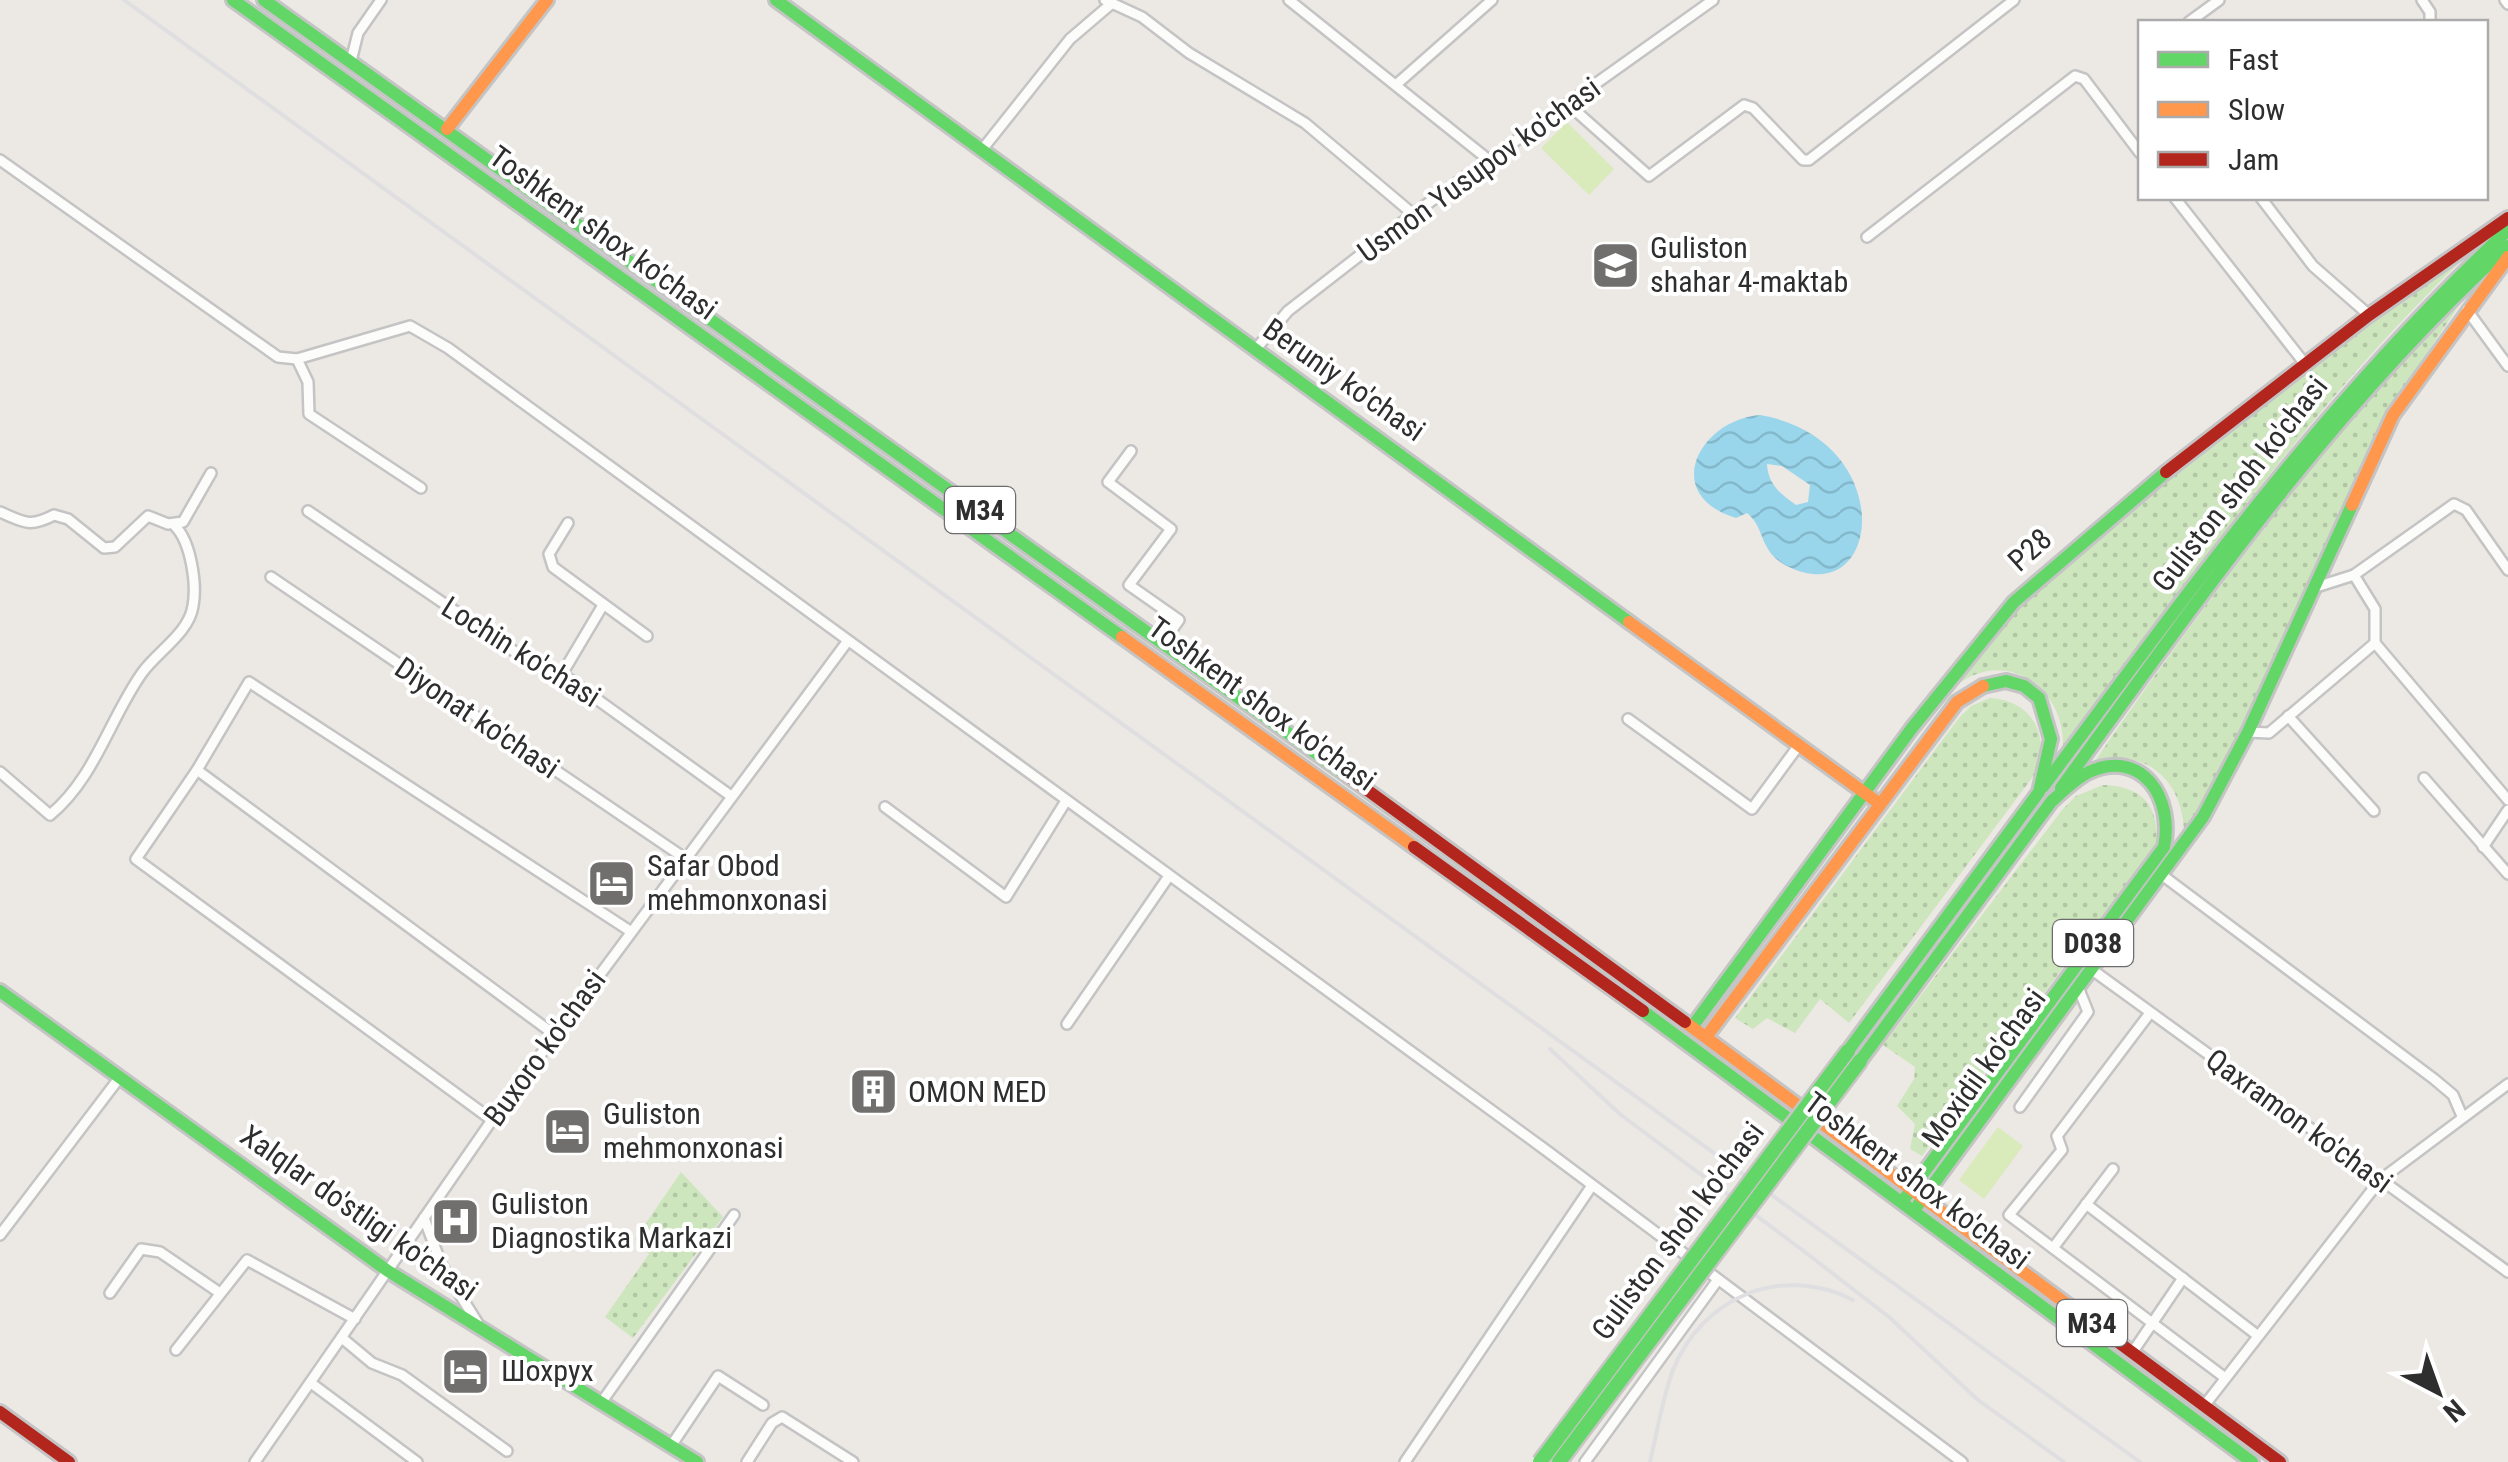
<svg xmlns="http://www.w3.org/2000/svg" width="2508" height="1462" font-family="'Roboto Condensed',sans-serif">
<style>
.grass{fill:url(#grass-dots)}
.pitch{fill:#d9eabb}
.water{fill:url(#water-waves);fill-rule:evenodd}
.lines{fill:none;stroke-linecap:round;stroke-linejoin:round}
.street-casing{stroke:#c5c4c5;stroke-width:14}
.fast-casing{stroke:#c5c4c5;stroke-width:18}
.slow-casing{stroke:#c5c4c5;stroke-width:18}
.jam-casing{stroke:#c5c4c5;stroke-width:18}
.street{stroke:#fcfcfb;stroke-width:9}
.fast{stroke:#63d668;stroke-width:12}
.slow{stroke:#ff974d;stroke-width:12}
.jam{stroke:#b3261e;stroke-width:12}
.rail{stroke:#dfdfe1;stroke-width:4}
.fast-bridge-casing{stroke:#c6c5c4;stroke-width:19;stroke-linecap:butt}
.fast-bridge{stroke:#63d668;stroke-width:14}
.labels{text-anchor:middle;stroke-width:8;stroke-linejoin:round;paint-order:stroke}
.shield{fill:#fff;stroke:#6d6d6d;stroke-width:2.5}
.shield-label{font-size:28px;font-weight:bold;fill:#2e2e2e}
.street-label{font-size:30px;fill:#2e2e2e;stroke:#fff}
.poi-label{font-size:30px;fill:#2e2e2e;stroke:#fff;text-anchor:start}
</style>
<defs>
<pattern id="grass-dots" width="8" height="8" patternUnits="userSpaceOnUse" patternTransform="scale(2.5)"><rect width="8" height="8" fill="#cee6be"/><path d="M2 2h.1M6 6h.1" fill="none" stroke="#b1c6a4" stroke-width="1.8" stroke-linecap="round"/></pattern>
<pattern id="water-waves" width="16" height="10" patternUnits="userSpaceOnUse" patternTransform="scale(2.5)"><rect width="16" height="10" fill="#99d6ec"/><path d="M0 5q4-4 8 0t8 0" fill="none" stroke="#84b8cb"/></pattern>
</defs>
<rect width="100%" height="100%" fill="#ece8e4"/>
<g class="grass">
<path d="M2458 258 2462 260C2310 407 2187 581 2063 752 2068 683 1998 643 1949 692L2022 603 2130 509Z"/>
<path d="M2461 292 2465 296 2387 414 2199 816 2184 834C2184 783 2148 747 2095 761 2208 597 2327 440 2461 292Z"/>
<path d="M1990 698C2030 700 2049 732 2038 770L1849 1023 1820 999 1795 1033 1767 1018 1753 1029 1735 1018 1959 718 1971 706Z"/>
<path d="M2103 785C2141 786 2160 805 2156 844L1922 1156 1910 1149 1915 1124 1897 1106 1914 1079 1915 1067 1883 1045 2062 810 2076 796Z"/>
<polygon points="681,1172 723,1217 633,1338 605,1317 649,1254 635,1239"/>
</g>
<g class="pitch">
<polygon points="1567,122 1614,169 1589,195 1541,148"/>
<polygon points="1998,1127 2023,1146 1984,1199 1959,1180"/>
</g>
<path class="water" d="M1760 415C1900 439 1883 614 1787 566 1758 551 1766 528 1747 513L1736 518C1660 495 1699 420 1760 415ZM1767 464 1782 466 1810 485 1808 502 1796 505C1780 494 1768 484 1767 464Z"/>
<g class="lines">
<defs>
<g id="street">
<polyline points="1105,0 1142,17 1189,53 1305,123 1413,214"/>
<polyline points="1289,0 1490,161"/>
<polyline points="2422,0 2430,12 2430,22"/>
<polyline points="2505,0 2508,4"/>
<polyline points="2189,22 2219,0"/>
<polyline points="351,61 358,33 381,0"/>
<polyline points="1398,83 1492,0"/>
<polyline points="1569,105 1649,176 1744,105 1753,108 1803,160 1809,160 2014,0"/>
<polyline points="981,151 1070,39 1111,4"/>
<polyline points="0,160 278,357 297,359 410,326 448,348 1547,1151 1962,1462"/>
<polyline points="2175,198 2305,364"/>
<polyline points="2261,198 2313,266 2369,315"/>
<polyline points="1867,237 2075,76 2084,79 2140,153"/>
<polyline points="2467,310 2508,366"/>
<polyline points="1255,350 1288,311 1413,214 1713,0"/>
<polyline points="297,359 308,382 309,414 421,488"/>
<polyline points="1131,451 1108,482 1171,529 1129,585 1179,620 1163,642"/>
<polyline points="308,511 536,666 562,674 731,796"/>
<path d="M0 512C24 522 29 528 54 515L68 519 104 548 115 547 148 516 168 524 183 522 211 473"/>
<polyline points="568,523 549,554 553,567 647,636"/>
<polyline points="271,577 683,857"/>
<polyline points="2313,588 2354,575 2454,504 2466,510 2508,570"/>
<polyline points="2375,643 2508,800"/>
<polyline points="562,674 603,605"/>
<polyline points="2288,716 2374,811"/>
<polyline points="1628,719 1752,809 1799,745"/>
<polyline points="2248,732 2269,733 2375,643 2375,609 2354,575"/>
<polyline points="197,770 555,1035"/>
<path d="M0 772 50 815C95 778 110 718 142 673 157 652 189 633 193 606 197 584 191 542 175 526"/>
<polyline points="2424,778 2508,874"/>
<polyline points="885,807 1006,897 1066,801"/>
<polyline points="2483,847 2508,810"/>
<polyline points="2162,875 2434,1079 2453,1095 2462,1116"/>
<polyline points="2091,969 2508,1272"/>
<polyline points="2150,1013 2057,1136 2062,1150 2009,1215 2224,1377"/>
<polyline points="1067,1024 1169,876"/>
<polyline points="2020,1107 2088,1012 2078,987"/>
<polyline points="492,1120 136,859 197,770 249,682 630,931"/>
<polyline points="2086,1204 2257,1335"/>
<polyline points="424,1218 442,1266 477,1322"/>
<polyline points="0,1235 120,1077"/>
<polyline points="2053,1248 2113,1169"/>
<polyline points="110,1293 141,1249 160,1252 220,1293"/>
<polyline points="342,1338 372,1363 402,1375 507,1451"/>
<polyline points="176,1350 247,1260 355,1319"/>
<polyline points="2132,1353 2183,1278"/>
<polyline points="311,1383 417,1462"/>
<polyline points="601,1403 734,1215"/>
<polyline points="2204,1406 2380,1180 2508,1084"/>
<polyline points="671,1446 718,1376 763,1405"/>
<polyline points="255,1462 492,1120 847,642"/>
<polyline points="747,1462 772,1423 782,1417 853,1462"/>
<polyline points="1405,1462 1591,1187"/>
<polyline points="1585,1462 1717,1281"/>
</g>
<g id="fast">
<polyline points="233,0 1122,637"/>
<polyline points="264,0 1348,776"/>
<polyline points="776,0 1629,622"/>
<path d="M2043 787C2188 592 2329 397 2508 230"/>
<path d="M2061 788C2200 597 2333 406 2508 246"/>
<polyline points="0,991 388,1271 697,1462"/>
<polyline points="1643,1011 2252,1462"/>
<polyline points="1692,1027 1912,728 2014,602 2166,472"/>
<polyline points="1848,1051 2039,792 2051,739 2039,698 2024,686 2006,681 1983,686"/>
<path d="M1860 1061 2051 802C2063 791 2075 779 2089 772 2143 748 2174 799 2164 847L1905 1198"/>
<polyline points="1918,1205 2203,817 2248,732 2352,505"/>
</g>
<g id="slow">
<polyline points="447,129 547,0"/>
<polyline points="2352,505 2393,415 2508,257"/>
<polyline points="1629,622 1880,804"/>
<polyline points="1122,637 1414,847"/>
<polyline points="1685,1022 2114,1339"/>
<polyline points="1706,1037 1957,702 1983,686"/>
</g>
<g id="jam">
<polyline points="2166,472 2369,315 2508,218"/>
<polyline points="1348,776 1685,1022"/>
<polyline points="1414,847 1643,1011"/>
<polyline points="2114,1339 2280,1462"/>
<polyline points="0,1412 69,1462"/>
</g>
</defs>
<use href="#street" class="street-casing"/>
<use href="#fast" class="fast-casing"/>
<use href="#slow" class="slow-casing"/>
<use href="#jam" class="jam-casing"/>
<use href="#street" class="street"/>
<use href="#fast" class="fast"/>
<use href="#slow" class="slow"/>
<use href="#jam" class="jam"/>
<g class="rail">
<polyline points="124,0 2140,1462"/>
<polyline points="1550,1049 1621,1115 1801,1249 1889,1317 1978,1400 2064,1462"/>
<path d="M1650 1462C1657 1432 1662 1400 1673 1370 1703 1296 1782 1264 1853 1300"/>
</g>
<defs>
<g id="fast-bridge">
<polyline points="1540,1462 1848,1051"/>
<polyline points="1559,1462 1860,1061"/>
</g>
</defs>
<use href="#fast-bridge" class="fast-bridge-casing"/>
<use href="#fast-bridge" class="fast-bridge"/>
</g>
<defs>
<symbol id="school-square" viewBox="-11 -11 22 22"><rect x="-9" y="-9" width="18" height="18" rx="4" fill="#706f6e" stroke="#fff"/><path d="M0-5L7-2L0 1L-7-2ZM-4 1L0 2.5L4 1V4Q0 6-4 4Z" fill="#fff"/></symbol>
<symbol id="hotel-square" viewBox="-11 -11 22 22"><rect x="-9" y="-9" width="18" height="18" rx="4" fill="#706f6e" stroke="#fff"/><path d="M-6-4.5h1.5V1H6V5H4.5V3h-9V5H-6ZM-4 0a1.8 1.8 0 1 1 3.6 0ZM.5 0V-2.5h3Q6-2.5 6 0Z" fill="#fff"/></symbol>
<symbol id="building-square" viewBox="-11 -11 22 22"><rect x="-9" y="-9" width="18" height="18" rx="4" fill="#706f6e" stroke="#fff"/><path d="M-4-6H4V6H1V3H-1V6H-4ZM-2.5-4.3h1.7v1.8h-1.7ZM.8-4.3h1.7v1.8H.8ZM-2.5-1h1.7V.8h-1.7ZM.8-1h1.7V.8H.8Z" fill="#fff"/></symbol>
<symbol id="hospital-square" viewBox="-11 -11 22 22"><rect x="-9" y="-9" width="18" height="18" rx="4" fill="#706f6e" stroke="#fff"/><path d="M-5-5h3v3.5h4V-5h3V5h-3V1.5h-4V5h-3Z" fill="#fff"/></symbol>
</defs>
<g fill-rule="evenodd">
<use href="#school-square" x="1588" y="238" width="55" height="55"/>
<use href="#hotel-square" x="584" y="856" width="55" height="55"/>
<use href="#building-square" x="846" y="1064" width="55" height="55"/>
<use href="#hotel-square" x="540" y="1104" width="55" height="55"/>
<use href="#hospital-square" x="428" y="1194" width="55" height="55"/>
<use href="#hotel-square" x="438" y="1344" width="55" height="55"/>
</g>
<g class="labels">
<g class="shield">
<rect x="945" y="487" width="70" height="46" rx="8"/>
<rect x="2053" y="920" width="80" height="46" rx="8"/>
<rect x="2057" y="1300" width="70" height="46" rx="8"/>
</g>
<g class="shield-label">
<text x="980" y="520">M34</text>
<text x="2093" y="953">D038</text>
<text x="2092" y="1333">M34</text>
</g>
<g class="street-label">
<text transform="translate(1479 170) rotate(-36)" y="10">Usmon Yusupov ko'chasi</text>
<text transform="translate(603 233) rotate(36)" y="10">Toshkent shox ko'chasi</text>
<text transform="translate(1344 380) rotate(35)" y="10">Beruniy ko'chasi</text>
<text transform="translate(2240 484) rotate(-52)" y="10">Guliston shoh ko'chasi</text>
<text transform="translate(2030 550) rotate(-42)" y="10">Р28</text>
<text transform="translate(521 652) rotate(32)" y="10">Lochin ko'chasi</text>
<text transform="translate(1262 704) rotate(36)" y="10">Toshkent shox ko'chasi</text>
<text transform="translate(477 718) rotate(34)" y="10">Diyonat ko'chasi</text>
<text transform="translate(545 1048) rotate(-54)" y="10">Buxoro ko'chasi</text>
<text transform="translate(1984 1068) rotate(-54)" y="10">Moxidil ko'chasi</text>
<text transform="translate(2299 1121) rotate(36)" y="10">Qaxramon ko'chasi</text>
<text transform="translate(1917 1181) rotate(37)" y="10">Toshkent shox ko'chasi</text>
<text transform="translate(359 1213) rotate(35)" y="10">Xalqlar do'stligi ko'chasi</text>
<text transform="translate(1678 1231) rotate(-53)" y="10">Guliston shoh ko'chasi</text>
</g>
<g class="poi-label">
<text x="1650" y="258">Guliston<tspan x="1650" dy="34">shahar 4-maktab</tspan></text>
<text x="647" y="876">Safar Obod<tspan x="647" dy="34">mehmonxonasi</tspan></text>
<text x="908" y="1102">OMON MED</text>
<text x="603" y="1124">Guliston<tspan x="603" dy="34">mehmonxonasi</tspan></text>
<text x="491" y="1214">Guliston<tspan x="491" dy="34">Diagnostika Markazi</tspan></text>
<text x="501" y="1381">Шохрух</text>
</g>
</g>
<rect x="2138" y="20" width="350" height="180" fill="#ffffff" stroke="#ababab" stroke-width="2.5"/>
<rect x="2158" y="52" width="50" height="15" fill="#63d668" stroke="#ababab" stroke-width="2.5"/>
<text x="2228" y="70" font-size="30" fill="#2e2e2e">Fast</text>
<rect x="2158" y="102" width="50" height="15" fill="#ff974d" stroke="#ababab" stroke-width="2.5"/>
<text x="2228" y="120" font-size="30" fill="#2e2e2e">Slow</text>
<rect x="2158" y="152" width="50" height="15" fill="#b3261e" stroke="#ababab" stroke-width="2.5"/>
<text x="2228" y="170" font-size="30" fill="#2e2e2e">Jam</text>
<g transform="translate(2438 1392) rotate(139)" stroke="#ffffff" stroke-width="8" paint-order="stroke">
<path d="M0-8L18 38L0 25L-18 38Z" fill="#2e2e2e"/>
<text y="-15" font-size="28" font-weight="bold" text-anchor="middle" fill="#2e2e2e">N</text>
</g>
</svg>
